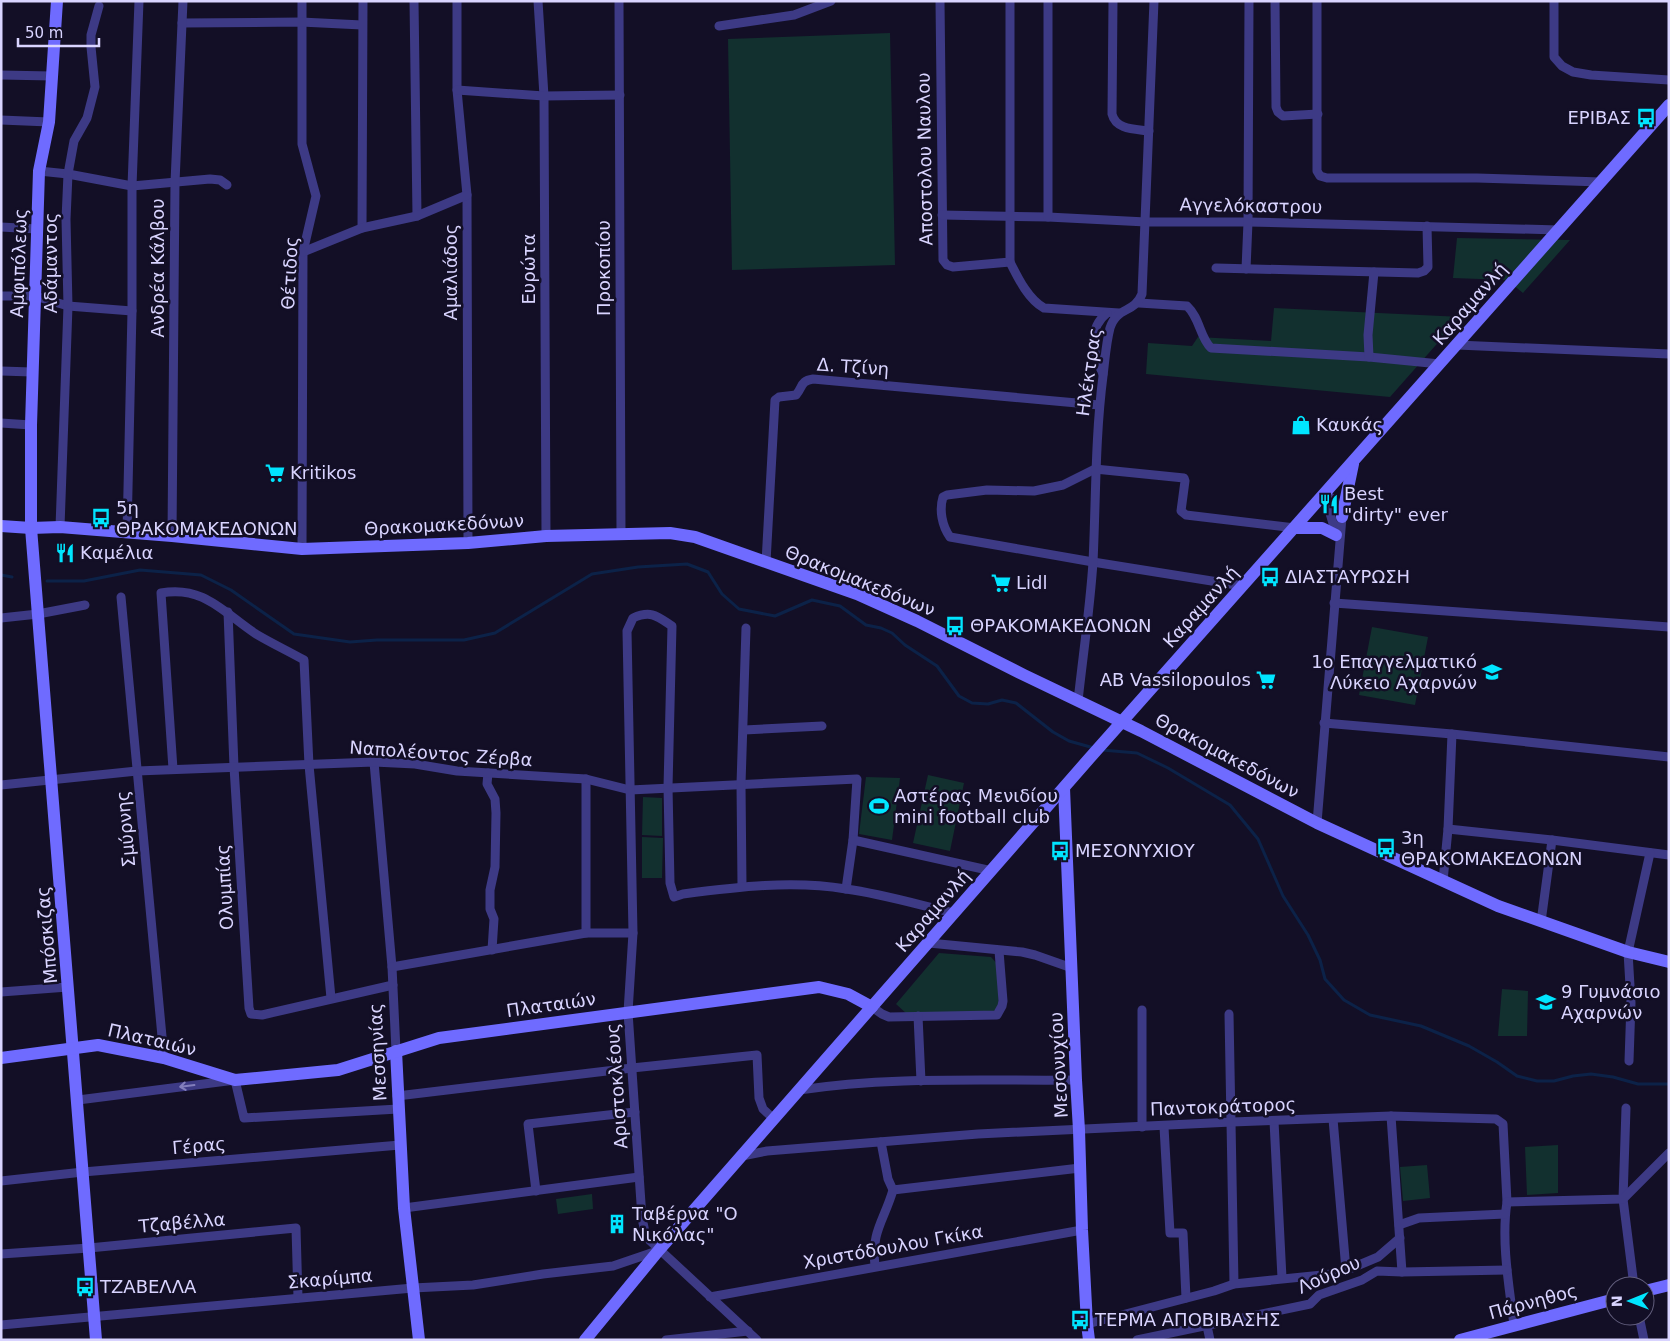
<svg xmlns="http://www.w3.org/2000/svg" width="1670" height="1341" font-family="'DejaVu Sans',sans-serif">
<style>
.green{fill:#12302f}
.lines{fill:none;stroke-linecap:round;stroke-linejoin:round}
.stream{stroke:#0c2248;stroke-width:3}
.street{stroke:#3d3a85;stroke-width:9}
.secondary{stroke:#6f6bff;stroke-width:12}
.oneway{stroke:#837fbc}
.labels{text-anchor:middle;stroke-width:5;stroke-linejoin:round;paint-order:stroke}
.poi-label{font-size:18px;fill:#d9d4ff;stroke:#130f26;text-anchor:start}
.street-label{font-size:18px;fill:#d9d4ff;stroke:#130f26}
</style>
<rect width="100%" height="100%" fill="#130f26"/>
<g class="green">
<polygon points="890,33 895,265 732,270 728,39"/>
<polygon points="1457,238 1570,240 1523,293 1507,280 1453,278"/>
<polygon points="1274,308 1462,317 1458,320 1390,397 1146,374 1148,343 1192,346 1198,337 1271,341"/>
<polygon points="1372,627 1428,637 1415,705 1359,695"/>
<polygon points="928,775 964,783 950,851 913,843"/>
<polygon points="866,777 900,778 892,840 859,834"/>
<polygon points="643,797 662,798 662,836 642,835"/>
<polygon points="642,837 663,838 662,878 642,878"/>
<polygon points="939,953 991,957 998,965 999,1006 992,1013 907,1014 896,1004"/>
<polygon points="1502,989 1528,991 1527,1036 1498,1036"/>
<polygon points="1558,1145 1558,1193 1527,1195 1525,1147"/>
<polygon points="1427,1165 1430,1198 1403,1201 1400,1167"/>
<polygon points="592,1194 593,1209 558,1214 556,1199"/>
</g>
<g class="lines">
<g class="stream">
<polyline points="1,575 12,577"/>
<polyline points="47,581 84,581 140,570 201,575 231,590 294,634 350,642 377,640 464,640 495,633 592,574 638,567 687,564 708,572 722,594 739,609 775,616 812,600 840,606 866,625 881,628 892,633 905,645 937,666 959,696 972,703 988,704 1002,700 1016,703 1053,732 1069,741 1094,748"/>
<polyline points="1102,750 1137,753 1168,768 1230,805 1258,839 1283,896 1308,935 1320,960 1325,979 1344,1000 1370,1015 1421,1026 1469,1046 1497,1062 1517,1076 1537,1081 1554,1081 1573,1076 1591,1074 1613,1077 1638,1084 1669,1084"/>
</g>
<g class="street">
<polyline points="302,1 302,144 316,196 303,252 302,549"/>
<polyline points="414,1 417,216"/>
<polyline points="457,1 457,90 467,195 468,543"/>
<polyline points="538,1 544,96 546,536"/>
<polyline points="619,1 621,535"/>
<polyline points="940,1 943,260 947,265 953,267 1010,262 1010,1"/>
<path d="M1113 1 1112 114C1116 130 1135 129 1149 131"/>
<polyline points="1275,1 1276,107 1278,112 1283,116 1318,114"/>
<polyline points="1317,1 1317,171 1320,176 1327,178 1477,178 1601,182"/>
<polyline points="1554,1 1554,57 1562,66 1573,72 1591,75 1669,80"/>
<polyline points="182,23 301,22 362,25"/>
<polyline points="719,26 794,15 831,1"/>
<polyline points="1,75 52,76"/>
<polyline points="457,90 544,96 620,95"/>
<polyline points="1,120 49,122"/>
<polyline points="39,171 68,174 132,186 210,179 220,180 227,185"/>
<polyline points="942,215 1048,217 1146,222 1248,222 1559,230"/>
<polyline points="1048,217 1048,1"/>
<polyline points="1,227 37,229"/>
<polyline points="362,228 363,1"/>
<polyline points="303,252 362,228 417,216 467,195"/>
<path d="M1010 262C1018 278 1028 299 1044 308L1119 313"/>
<polyline points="1216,268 1418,273 1424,271 1428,267 1427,226"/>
<polyline points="1246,269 1248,222 1249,1"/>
<polyline points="1,296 35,296 68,306 132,311"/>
<path d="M1139 303 1187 306C1200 318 1200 338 1211 348L1369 357 1440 364"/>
<polyline points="1457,345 1669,354"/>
<polyline points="1369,357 1368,335 1374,272"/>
<polyline points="1,371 32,372"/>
<path d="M1103 374C1093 354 1087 329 1107 313"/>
<polyline points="1,423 31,425"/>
<polyline points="1324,493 1337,537"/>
<polyline points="60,527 68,306 66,219 68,174 74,141 87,118 95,87 91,47 91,35 99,6"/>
<polyline points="127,533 132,311 132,186 139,1"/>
<polyline points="172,536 175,182 183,1"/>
<path d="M766 562 775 400 779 397 796 395C803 387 800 381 813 379L1099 405"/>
<path d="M1243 586 1093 562 950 537C942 526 939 510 943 497L947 495 987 490 1034 491 1063 485 1095 469 1184 478 1185 481 1181 511 1186 515 1295 528"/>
<polyline points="121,597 164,1058"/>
<polyline points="1334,603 1669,627"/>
<polyline points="228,612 234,767 249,1008 251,1014 262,1015 393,985"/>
<polyline points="1,618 38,614 85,605"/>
<path d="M1078 701C1083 655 1090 608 1093 562 1096 500 1095 438 1103 376 1105 360 1106 343 1110 328 1117 306 1134 314 1142 294L1154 1"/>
<polyline points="1324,723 1452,734 1669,757"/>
<polyline points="744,730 822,726"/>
<polyline points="374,762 392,967 396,1051"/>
<path d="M173 769 161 593C204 585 224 613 256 634 271 643 288 651 304 660L309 765 331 998"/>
<polyline points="488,773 487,784 495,799 496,813 495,867 490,890 490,909 494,919 492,950"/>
<polyline points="586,779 586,933"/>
<polyline points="1,785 137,771 374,762 415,764 457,771 586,779 630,790 857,779 853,840 846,889"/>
<polyline points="1317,823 1342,517 1334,500 1324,493"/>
<polyline points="1448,829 1552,840 1669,855"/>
<polyline points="853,840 992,871"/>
<polyline points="1443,881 1448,829 1452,734"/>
<polyline points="742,886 741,784 746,628"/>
<polyline points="1541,922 1552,840"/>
<polyline points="929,943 1022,952 1035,955 1072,968"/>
<polyline points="392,967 586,933 633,933"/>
<polyline points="1,992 68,987"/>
<polyline points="872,1007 882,1014 889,1017 997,1015 1002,1006 1003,1001 999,951"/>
<polyline points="1229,1014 1234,1284"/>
<polyline points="918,1016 921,1081"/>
<polyline points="1629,1061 1631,1003 1628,952 1650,853"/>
<path d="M799 1090C890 1076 984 1081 1076 1080"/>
<polyline points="397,1096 632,1068 757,1055 759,1098 763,1109 774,1119"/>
<polyline points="78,1100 235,1080 244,1118 398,1109"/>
<polyline points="1626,1108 1623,1199 1634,1286"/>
<polyline points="1391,1116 1402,1272"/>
<polyline points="1333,1119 1346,1270"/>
<polyline points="1274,1121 1282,1278"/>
<polyline points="1142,1127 1142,1010"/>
<polyline points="1164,1127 1170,1233 1183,1233 1186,1298"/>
<path d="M742 1156 767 1151 978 1134 1232 1122 1391 1116 1496 1119 1503 1124 1507 1202C1501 1241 1509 1286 1514 1325"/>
<polyline points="1,1181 83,1172 400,1145"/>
<polyline points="893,1190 1080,1168"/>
<polyline points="536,1191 528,1124 635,1112"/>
<polyline points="1507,1202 1623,1199 1669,1153"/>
<polyline points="404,1208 639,1177"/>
<polyline points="1399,1225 1419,1218 1505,1214"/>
<polyline points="1,1254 89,1248 296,1228 298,1298"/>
<path d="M875 1266C871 1231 884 1221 893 1190L888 1179 881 1142"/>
<polyline points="710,1297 1082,1230"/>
<polyline points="1639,1316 1644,1340"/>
<polyline points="1087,1324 1214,1291 1234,1284 1332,1274 1352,1268 1378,1257 1400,1238"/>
<polyline points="1,1325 413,1288 473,1285 543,1274 613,1266 657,1251"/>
<polyline points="1207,1326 1210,1340"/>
<polyline points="666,1340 748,1331"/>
<path d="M757 1340 646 1237 642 1218 628 1012 633 933 627 631 633 618C651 610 657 616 672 626L668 787 670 883 674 897 683 894C737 887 792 880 846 889 883 894 919 905 954 913"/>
<polyline points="1137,1340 1310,1304 1319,1295 1362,1280 1377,1271 1402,1272 1507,1270"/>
</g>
<g class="secondary">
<polyline points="57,1 49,122 39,171 31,425 31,528 96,1340"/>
<polyline points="1342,517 1353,464"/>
<polyline points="1,526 31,528 60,527 172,536 302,549 468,543 546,536 670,533 695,537 857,594 917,621 1024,675 1141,731 1317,823 1498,906 1628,952 1669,962"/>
<polyline points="1295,528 1322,528 1336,535"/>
<polyline points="1064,788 1076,1080 1079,1130 1082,1230 1087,1324 1089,1340"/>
<polyline points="396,1051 404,1208 419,1340"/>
<polyline points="1,1058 98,1045 164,1058 235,1080 338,1070 439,1038 819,987 848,994 872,1007"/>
<polyline points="1645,1291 1669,1285"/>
<polyline points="585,1340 659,1250 1087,761 1669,105"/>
<polyline points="1460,1340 1615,1299"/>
</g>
</g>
<defs><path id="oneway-shaft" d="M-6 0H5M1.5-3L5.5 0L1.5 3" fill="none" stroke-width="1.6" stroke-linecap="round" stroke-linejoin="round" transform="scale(1.25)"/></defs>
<use class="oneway" href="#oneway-shaft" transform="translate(187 1086) rotate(173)"/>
<defs>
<symbol id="bus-bare" viewBox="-9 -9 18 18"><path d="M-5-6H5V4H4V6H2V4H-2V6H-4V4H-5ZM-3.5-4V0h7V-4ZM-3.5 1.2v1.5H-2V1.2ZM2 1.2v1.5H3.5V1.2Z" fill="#00e5ff" stroke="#130f26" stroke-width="2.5" paint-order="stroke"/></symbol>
<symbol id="shop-bare" viewBox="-9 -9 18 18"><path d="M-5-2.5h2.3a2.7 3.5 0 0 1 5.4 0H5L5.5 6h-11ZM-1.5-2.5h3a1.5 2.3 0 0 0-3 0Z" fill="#00e5ff" stroke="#130f26" stroke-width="2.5" paint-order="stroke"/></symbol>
<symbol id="supermarket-bare" viewBox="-9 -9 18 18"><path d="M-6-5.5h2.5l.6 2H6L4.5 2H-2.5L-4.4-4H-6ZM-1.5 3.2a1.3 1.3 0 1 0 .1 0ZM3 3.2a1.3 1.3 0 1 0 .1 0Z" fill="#00e5ff" stroke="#130f26" stroke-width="2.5" paint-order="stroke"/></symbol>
<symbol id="restaurant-bare" viewBox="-9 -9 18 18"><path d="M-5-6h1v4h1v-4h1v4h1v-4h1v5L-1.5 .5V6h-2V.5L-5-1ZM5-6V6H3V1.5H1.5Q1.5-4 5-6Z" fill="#00e5ff" stroke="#130f26" stroke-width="2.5" paint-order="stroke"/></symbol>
<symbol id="school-bare" viewBox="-9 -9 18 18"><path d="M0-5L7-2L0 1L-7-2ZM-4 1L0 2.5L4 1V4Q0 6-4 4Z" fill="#00e5ff" stroke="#130f26" stroke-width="2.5" paint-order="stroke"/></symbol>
<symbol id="stadium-bare" viewBox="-9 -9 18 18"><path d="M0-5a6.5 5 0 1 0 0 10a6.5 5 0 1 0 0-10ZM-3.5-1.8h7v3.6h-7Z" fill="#00e5ff" stroke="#130f26" stroke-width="2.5" paint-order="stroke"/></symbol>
<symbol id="building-bare" viewBox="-9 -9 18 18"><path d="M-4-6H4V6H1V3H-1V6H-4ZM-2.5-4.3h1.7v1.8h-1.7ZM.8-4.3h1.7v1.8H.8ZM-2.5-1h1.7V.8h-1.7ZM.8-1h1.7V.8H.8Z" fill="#00e5ff" stroke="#130f26" stroke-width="2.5" paint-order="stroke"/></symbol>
</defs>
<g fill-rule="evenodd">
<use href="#bus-bare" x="1632" y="104" width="28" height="28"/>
<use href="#shop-bare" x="1287" y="411" width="28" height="28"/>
<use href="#supermarket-bare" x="261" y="459" width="28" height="28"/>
<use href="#restaurant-bare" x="1315" y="490" width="28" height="28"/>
<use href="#bus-bare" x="87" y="504" width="28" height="28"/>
<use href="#restaurant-bare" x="51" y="539" width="28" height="28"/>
<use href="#bus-bare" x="1256" y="563" width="28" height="28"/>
<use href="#supermarket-bare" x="987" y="569" width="28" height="28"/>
<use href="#bus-bare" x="941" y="612" width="28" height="28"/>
<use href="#school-bare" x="1478" y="658" width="28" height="28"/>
<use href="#supermarket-bare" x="1252" y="666" width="28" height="28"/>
<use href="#stadium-bare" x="865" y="792" width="28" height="28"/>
<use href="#bus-bare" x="1372" y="834" width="28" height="28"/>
<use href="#bus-bare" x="1046" y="837" width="28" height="28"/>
<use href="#school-bare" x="1532" y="988" width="28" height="28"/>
<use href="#building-bare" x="603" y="1210" width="28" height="28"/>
<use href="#bus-bare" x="71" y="1273" width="28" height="28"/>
<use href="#bus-bare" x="1066" y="1306" width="28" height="28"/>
</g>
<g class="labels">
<g class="poi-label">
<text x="1631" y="124" text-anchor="end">ΕΡΙΒΑΣ</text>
<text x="1316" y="431">Καυκάς</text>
<text x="290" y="479">Kritikos</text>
<text x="1344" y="500">Best<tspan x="1344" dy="21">"dirty" ever</tspan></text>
<text x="116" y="514">5η<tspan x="116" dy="21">ΘΡΑΚΟΜΑΚΕΔΟΝΩΝ</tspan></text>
<text x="80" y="559">Καμέλια</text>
<text x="1285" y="583">ΔΙΑΣΤΑΥΡΩΣΗ</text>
<text x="1016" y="589">Lidl</text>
<text x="970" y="632">ΘΡΑΚΟΜΑΚΕΔΟΝΩΝ</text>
<text x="1477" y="668" text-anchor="end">1ο Επαγγελματικό<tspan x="1477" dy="21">Λύκειο Αχαρνών</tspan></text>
<text x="1251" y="686" text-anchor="end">AB Vassilopoulos</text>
<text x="894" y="802">Αστέρας Μενιδίου<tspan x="894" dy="21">mini football club</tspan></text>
<text x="1401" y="844">3η<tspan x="1401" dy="21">ΘΡΑΚΟΜΑΚΕΔΟΝΩΝ</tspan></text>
<text x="1075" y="857">ΜΕΣΟΝΥΧΙΟΥ</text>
<text x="1561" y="998">9 Γυμνάσιο<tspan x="1561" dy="21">Αχαρνών</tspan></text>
<text x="632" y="1220">Ταβέρνα "Ο<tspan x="632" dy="21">Νικόλας"</tspan></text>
<text x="100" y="1293">ΤΖΑΒΕΛΛΑ</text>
<text x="1095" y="1326">ΤΕΡΜΑ ΑΠΟΒΙΒΑΣΗΣ</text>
</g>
<g class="street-label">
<text transform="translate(925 159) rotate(-91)" y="6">Αποστολου Ναυλου</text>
<text transform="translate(1251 206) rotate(1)" y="6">Αγγελόκαστρου</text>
<text transform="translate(19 263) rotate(-88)" y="6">Αμφιπόλεως</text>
<text transform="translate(51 263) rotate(-90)" y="6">Αδάμαντος</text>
<text transform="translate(158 268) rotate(-90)" y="6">Ανδρέα Κάλβου</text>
<text transform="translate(604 268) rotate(-90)" y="6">Προκοπίου</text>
<text transform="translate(529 269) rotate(-90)" y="6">Ευρώτα</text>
<text transform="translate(451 272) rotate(-90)" y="6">Αμαλιάδος</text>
<text transform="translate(290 273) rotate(-87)" y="6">Θέτιδος</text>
<text transform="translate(1470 304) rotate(-49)" y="6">Καραμανλή</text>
<text transform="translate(853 367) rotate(4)" y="6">Δ. Τζίνη</text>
<text transform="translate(1089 372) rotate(-82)" y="6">Ηλέκτρας</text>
<text transform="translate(444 525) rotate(-3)" y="6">Θρακομακεδόνων</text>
<text transform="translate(860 581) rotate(22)" y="6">Θρακομακεδόνων</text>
<text transform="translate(1201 607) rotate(-48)" y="6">Καραμανλή</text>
<text transform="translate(441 754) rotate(4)" y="6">Ναπολέοντος Ζέρβα</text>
<text transform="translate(1227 756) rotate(28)" y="6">Θρακομακεδόνων</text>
<text transform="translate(126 829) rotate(-95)" y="6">Σμύρνης</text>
<text transform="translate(225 887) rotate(-93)" y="6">Ολυμπίας</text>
<text transform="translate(933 911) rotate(-49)" y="6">Καραμανλή</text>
<text transform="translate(47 935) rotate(-95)" y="6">Μπόσκιζας</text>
<text transform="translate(551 1005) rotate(-8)" y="6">Πλαταιών</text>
<text transform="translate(152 1040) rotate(13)" y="6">Πλαταιών</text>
<text transform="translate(378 1052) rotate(-93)" y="6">Μεσσηνίας</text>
<text transform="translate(1059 1065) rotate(-93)" y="6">Μεσονυχίου</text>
<text transform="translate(617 1086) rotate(-94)" y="6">Αριστοκλέους</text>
<text transform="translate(1223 1107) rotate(-2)" y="6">Παντοκράτορος</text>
<text transform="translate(199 1146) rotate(-5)" y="6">Γέρας</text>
<text transform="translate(182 1223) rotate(-5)" y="6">Τζαβέλλα</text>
<text transform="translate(893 1247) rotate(-10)" y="6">Χριστόδουλου Γκίκα</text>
<text transform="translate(1329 1275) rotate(-24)" y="6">Λούρου</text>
<text transform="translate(330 1279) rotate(-5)" y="6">Σκαρίμπα</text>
<text transform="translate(1533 1302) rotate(-15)" y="6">Πάρνηθος</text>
</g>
</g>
<rect width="1670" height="1341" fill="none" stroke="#d9d4ff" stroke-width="5"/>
<g transform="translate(1630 1301) rotate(269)"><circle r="24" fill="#130f26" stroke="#625e7d"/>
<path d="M0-4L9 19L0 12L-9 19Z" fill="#00e5ff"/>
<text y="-8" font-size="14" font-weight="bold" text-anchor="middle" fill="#d9d4ff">N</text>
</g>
<path d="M18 38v8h81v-8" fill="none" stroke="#d9d4ff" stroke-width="2.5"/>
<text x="25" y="38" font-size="15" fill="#d9d4ff" stroke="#130f26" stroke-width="4" paint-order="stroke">50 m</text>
</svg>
